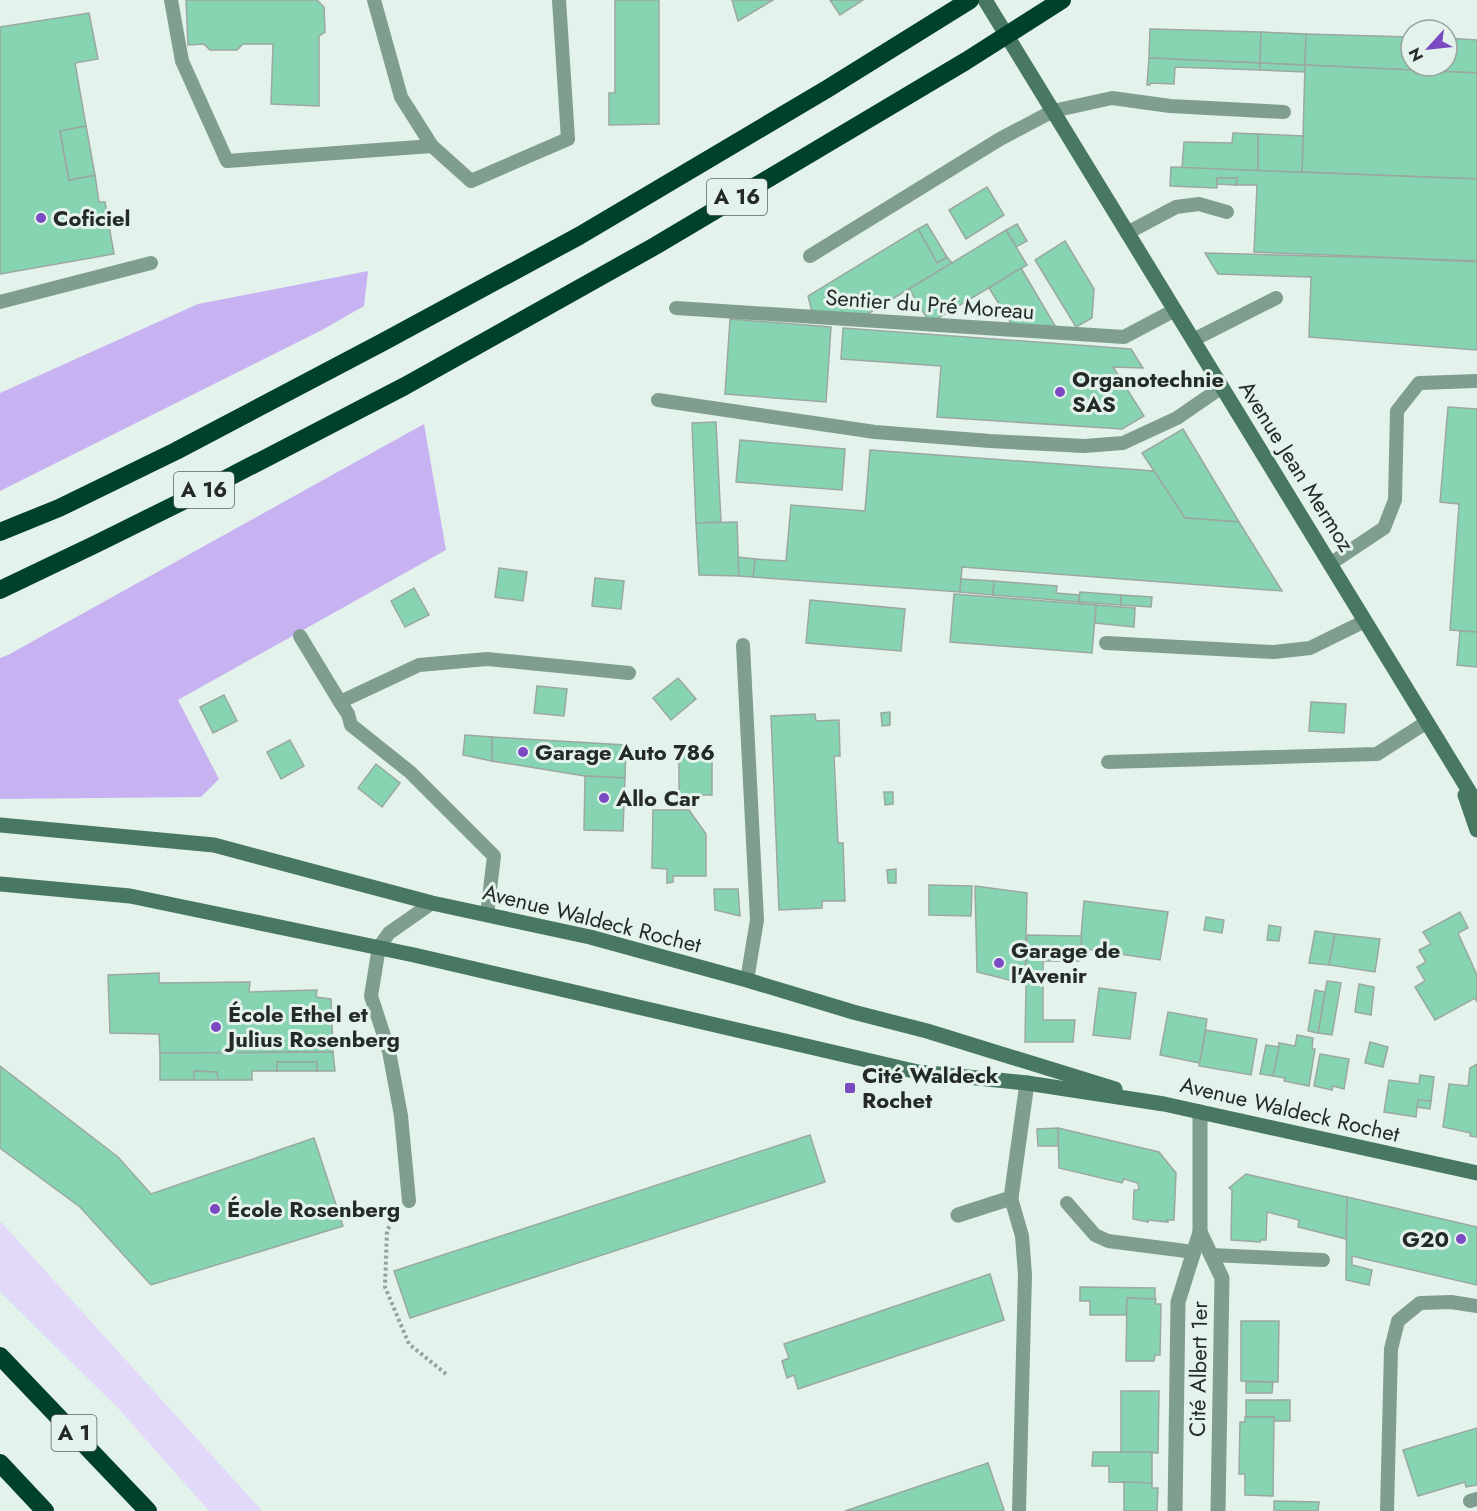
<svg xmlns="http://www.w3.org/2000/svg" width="1477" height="1511" font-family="Jost,sans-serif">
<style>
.green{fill:#e2d8f9}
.forest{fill:#c7b3f2}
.building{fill:#87d4b2;stroke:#9aa8a1;stroke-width:1.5}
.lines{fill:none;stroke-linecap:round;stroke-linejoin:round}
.path{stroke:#97a29d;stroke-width:4;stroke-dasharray:3 3;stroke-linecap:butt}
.service{stroke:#7f9e8f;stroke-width:14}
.minor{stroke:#7f9e8f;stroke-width:15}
.secondary{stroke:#487762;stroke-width:15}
.motorway{stroke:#00412c;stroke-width:18}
.poi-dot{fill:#7b49c1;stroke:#e3f2eb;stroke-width:2}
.labels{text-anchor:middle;stroke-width:6;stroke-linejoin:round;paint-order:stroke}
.shield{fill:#e3f2eb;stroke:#5e6662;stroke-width:1.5}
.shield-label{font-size:21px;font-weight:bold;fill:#252a28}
.poi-label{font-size:22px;font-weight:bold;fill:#252a28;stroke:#e3f2eb;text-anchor:start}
.street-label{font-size:22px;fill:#252a28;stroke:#e3f2eb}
</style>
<rect width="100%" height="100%" fill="#e3f2eb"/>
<polygon class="green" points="0,1222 2,1223 262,1511 209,1511 118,1408 0,1292"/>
<g class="forest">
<polygon points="368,271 364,306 322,330 0,491 0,393 198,304"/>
<polygon points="424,424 446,550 178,700 219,779 201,797 0,799 0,658 8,655"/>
</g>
<g class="building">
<polygon points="186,0 317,0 324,7 325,32 319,36 319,106 271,104 273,44 243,44 237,50 210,50 204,44 188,45"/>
<polygon points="615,0 659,0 659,124 609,125 609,93 615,93"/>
<polygon points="732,0 773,0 738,21"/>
<polygon points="830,0 863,0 840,15"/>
<polygon points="89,13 98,59 75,63 86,126 60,131 69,180 95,175 99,202 105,202 114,254 0,274 0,27"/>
<polygon points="1150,29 1261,32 1260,63 1149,58"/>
<polygon points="1261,32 1306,34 1305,65 1260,63"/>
<polygon points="1306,34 1411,37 1411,66 1447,66 1447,38 1477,40 1477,73 1305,65"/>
<polygon points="1149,58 1260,63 1260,70 1175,67 1174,84 1150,83 1150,85 1147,85"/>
<polygon points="1260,63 1305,65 1305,72 1260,70"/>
<polygon points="1305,65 1477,73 1477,179 1302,172"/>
<polygon points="86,126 95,175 69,180 60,131"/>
<polygon points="1233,133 1258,134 1258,171 1182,168 1184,142 1232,143"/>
<polygon points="1258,134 1303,136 1302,172 1258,171"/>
<polygon points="1171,167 1477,179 1477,261 1254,252 1257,185 1236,185 1237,178 1217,178 1217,188 1170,186"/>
<polygon points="1217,178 1237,178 1236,185 1217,184"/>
<polygon points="987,187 1004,215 966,239 949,210"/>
<polygon points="927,224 947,257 937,263 918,229"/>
<polygon points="1017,224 1027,241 1016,247 1006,230"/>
<polygon points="918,229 937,263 947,257 952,263 866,315 812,312 808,296"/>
<polygon points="1006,230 1027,265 935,320 928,320 909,289"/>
<polygon points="1065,241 1094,289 1092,318 1076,327 1035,260"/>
<polygon points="1205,253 1391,258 1477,262 1477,350 1309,337 1311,277 1218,274"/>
<polygon points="1021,268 1057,329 1012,325 989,288"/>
<polygon points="730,319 831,327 826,402 725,394"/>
<polygon points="843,328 1131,349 1143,368 1113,367 1144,416 1122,429 937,417 941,366 841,359"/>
<polygon points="1448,407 1477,409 1477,632 1450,630 1459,504 1440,502"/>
<polygon points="716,422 721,522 696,523 692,423"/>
<polygon points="1183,429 1239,522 1185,518 1142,453"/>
<polygon points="740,440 845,449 842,490 736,482"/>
<polygon points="870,450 1154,471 1185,518 1239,522 1282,591 962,567 960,592 753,577 755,559 786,561 791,505 865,511"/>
<polygon points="737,522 739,576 699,575 696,523"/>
<polygon points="738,557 755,559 753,577 739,576"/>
<polygon points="499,568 527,572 523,601 495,597"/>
<polygon points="595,578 624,581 621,609 592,606"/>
<polygon points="961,579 994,581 993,595 960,592"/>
<polygon points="994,581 1057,586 1056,593 1079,595 1079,602 993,595"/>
<polygon points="414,588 429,615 405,627 391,601"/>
<polygon points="1080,592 1121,595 1121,605 1079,602"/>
<polygon points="954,594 1096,605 1092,653 950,642"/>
<polygon points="1121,595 1152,597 1151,607 1121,605"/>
<polygon points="810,600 905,609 901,651 806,643"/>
<polygon points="1096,605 1135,608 1134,627 1095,623"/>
<polygon points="1460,631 1477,632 1477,667 1457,665"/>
<polygon points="678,678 696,699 671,720 653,698"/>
<polygon points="537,686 567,689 564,716 534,713"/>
<polygon points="224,695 237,721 213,733 200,707"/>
<polygon points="1311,702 1346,704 1344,733 1309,731"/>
<polygon points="890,712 890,725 882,726 881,713"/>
<polygon points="815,714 816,721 839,720 840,756 834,756 838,843 843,843 845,901 822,901 822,908 779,910 771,716"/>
<polygon points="465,735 492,737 492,761 463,755"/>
<polygon points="492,737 626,745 625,778 585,776 492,761"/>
<polygon points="290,740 304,766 281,779 267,752"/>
<rect x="679" y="754" width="33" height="41"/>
<polygon points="376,764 400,783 382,807 358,788"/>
<polygon points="585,776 625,778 623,831 584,830"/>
<polygon points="884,792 893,792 893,804 885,805"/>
<polygon points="653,810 689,810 706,834 706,876 673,876 673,882 667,883 667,869 652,868"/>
<polygon points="896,869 896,883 888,883 887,870"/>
<polygon points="929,885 972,886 971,916 929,915"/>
<polygon points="975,886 1027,893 1025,984 977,972"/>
<polygon points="714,889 738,889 740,916 715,910"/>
<polygon points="1084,901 1168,912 1160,960 1080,948"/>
<polygon points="1460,912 1468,928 1458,933 1477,975 1477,1002 1475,998 1435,1020 1415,987 1425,981 1417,967 1426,962 1419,950 1431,944 1423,932"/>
<polygon points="1206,917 1224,920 1222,933 1204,930"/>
<polygon points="1269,925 1281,927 1279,941 1267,940"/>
<polygon points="1315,931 1335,934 1329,965 1309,963"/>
<polygon points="1335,934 1380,939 1375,972 1329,965"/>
<polygon points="1027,935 1082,936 1079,961 1043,961 1043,1020 1075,1020 1073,1042 1025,1042"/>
<polygon points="159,973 159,983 250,982 249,992 317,990 316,997 331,999 333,1052 160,1053 159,1034 110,1033 108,975"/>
<polygon points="1327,981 1341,983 1332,1035 1318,1033"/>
<polygon points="1359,984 1374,987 1371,1015 1355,1012"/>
<polygon points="1099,988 1136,993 1130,1039 1093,1035"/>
<polygon points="1315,990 1325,992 1318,1033 1308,1031"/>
<polygon points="1168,1012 1207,1019 1200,1063 1160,1055"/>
<polygon points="1206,1030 1257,1039 1251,1075 1199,1066"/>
<polygon points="1297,1035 1313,1038 1312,1049 1315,1049 1309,1086 1284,1081 1285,1078 1273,1076 1279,1043 1295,1046"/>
<polygon points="1370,1042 1388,1047 1383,1067 1365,1063"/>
<polygon points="1266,1045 1279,1047 1273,1076 1260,1074"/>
<polygon points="333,1052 335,1071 317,1071 317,1062 277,1062 277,1071 252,1071 252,1080 218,1080 217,1072 194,1071 194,1080 160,1080 160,1053"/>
<polygon points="1320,1054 1349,1059 1344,1089 1333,1086 1332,1090 1314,1086"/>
<rect x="277" y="1062" width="40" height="9"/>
<polygon points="1477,1064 1477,1137 1470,1136 1471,1133 1443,1127 1449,1084 1468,1086 1470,1068"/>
<polygon points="0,1066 118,1157 151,1194 314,1138 343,1226 151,1285 80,1207 0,1148"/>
<polygon points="194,1071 217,1072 218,1080 194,1080"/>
<polygon points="1420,1075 1434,1077 1431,1101 1418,1100 1416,1117 1384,1112 1389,1080 1419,1084"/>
<polygon points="1418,1100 1431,1101 1430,1109 1417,1107"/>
<polygon points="1058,1128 1159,1152 1176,1173 1174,1220 1167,1220 1168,1222 1148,1220 1148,1222 1133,1219 1134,1190 1139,1190 1138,1183 1124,1179 1122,1183 1059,1168"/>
<polygon points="1058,1128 1058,1146 1038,1146 1037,1129"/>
<polygon points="810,1135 825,1182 410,1318 394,1271"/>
<polygon points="1246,1174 1347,1197 1346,1239 1298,1227 1299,1220 1267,1212 1266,1240 1261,1240 1260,1242 1231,1240 1232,1190 1229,1188"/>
<polygon points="1347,1197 1477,1227 1477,1285 1352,1256 1352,1265 1372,1270 1369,1285 1346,1280"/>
<polygon points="990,1274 1004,1320 798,1389 794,1375 787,1378 782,1361 789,1358 784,1344"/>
<polygon points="1080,1287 1155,1288 1155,1299 1127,1298 1126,1315 1090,1315 1090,1301 1080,1301"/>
<polygon points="1127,1298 1156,1299 1155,1304 1161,1304 1160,1355 1155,1355 1154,1361 1126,1361"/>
<polygon points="1241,1321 1279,1321 1278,1382 1241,1381"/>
<polygon points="1246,1382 1273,1382 1272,1393 1246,1393"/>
<polygon points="1121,1391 1159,1391 1158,1453 1121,1452"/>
<polygon points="1246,1400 1290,1400 1290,1421 1274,1421 1274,1417 1246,1417"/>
<polygon points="1245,1417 1274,1417 1273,1496 1245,1495 1245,1474 1239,1474 1240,1422 1245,1422"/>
<polygon points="1477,1428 1477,1485 1466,1487 1465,1482 1418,1496 1403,1450"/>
<polygon points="1093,1452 1152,1452 1152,1483 1109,1482 1109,1466 1092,1466"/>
<polygon points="988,1463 1004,1510 1000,1511 845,1511"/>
<polygon points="1124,1482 1152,1483 1152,1488 1158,1488 1157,1511 1124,1511"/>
<polygon points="1274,1501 1319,1502 1318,1511 1274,1511"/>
</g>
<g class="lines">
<polyline class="path" points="397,1217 387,1230 385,1287 409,1344 446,1374"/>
<g class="service">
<polyline points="171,0 182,61 227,161 432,146"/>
<polyline points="374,0 401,97 432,146 471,181 568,139 559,0"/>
<polyline points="1127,233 1176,207 1199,204 1227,212"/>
<polyline points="810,256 1000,139 1053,111 1112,98 1170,106 1284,112"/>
<polyline points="0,302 151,263"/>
<polyline points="676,308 1124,337 1175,310"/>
<polyline points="1193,340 1276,298"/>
<polyline points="658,400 875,432 990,441 1084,446 1123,443 1177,418 1222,387"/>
<polyline points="1330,564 1384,528 1395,500 1397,411 1419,383 1477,381"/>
<polyline points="300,636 340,702"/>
<polyline points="1106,643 1274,652 1310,648 1365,621"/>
<polyline points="743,645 757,920 747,980"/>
<polyline points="1108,762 1377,754 1427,722"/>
<polyline points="487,915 494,856 410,772 351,725 348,714 340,702 419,665 487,659 629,673"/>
<polyline points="1011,1198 1022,1236 1025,1275 1019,1511"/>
<polyline points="409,1201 401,1116 389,1051 371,996 379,947 389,933 432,903"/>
<polyline points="1067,1203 1095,1235 1108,1241 1194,1252"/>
<polyline points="1211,1255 1323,1260"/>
<polyline points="1470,1501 1477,1499"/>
<polyline points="1387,1511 1391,1349 1398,1321 1420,1303 1451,1302 1477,1306"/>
</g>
<g class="minor">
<polyline points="958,1215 1011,1198 1027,1083"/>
<polyline points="1200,1232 1222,1278 1218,1511"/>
<polyline points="1175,1511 1178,1302 1200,1232 1200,1112"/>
</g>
<g class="secondary">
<polyline points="985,0 1477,804"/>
<polyline points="1465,795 1477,830"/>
<polyline points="0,825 214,845 432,903 590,937 747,980 853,1012 927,1031 1115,1089"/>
<polyline points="0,884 130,896 414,955 918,1072 1027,1083 1164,1104 1477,1173"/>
</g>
<g class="motorway">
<polyline points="0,532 59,508 176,451 383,342 579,236 827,89 970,0"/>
<polyline points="0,590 96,544 187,499 405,386 655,246 966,61 1062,0"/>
<polyline points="0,1356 148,1511"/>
<polyline points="0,1463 45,1511"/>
</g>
</g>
<g class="poi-dot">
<circle cx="41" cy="218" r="6"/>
<circle cx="1060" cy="392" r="6"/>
<circle cx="523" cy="752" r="6"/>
<circle cx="604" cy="798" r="6"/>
<circle cx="999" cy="963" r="6"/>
<circle cx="216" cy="1027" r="6"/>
<rect x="844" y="1082" width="12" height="12" rx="3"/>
<circle cx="215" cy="1209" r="6"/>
<circle cx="1461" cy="1239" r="6"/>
</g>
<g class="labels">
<g class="shield">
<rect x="707" y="179" width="60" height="36" rx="4.5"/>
<rect x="174" y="472" width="60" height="36" rx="4.5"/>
<rect x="51.5" y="1415" width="45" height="36" rx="4.5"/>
</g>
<g class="shield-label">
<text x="737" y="204">A 16</text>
<text x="204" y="497">A 16</text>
<text x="74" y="1440">A 1</text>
</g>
<g class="poi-label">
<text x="53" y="226">Coficiel</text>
<text x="1072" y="387">Organotechnie<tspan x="1072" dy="25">SAS</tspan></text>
<text x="535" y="760">Garage Auto 786</text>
<text x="616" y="806">Allo Car</text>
<text x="1011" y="958">Garage de<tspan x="1011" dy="25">l'Avenir</tspan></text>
<text x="228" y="1022">École Ethel et<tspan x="228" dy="25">Julius Rosenberg</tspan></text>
<text x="862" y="1083">Cité Waldeck<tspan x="862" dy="25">Rochet</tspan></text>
<text x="227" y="1217">École Rosenberg</text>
<text x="1449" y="1247" text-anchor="end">G20</text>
</g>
<g class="street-label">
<text transform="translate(930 304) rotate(4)" y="8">Sentier du Pré Moreau</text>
<text transform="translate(1297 466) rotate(58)" y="8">Avenue Jean Mermoz</text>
<text transform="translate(592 918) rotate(14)" y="8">Avenue Waldeck Rochet</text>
<text transform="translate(1290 1109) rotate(13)" y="8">Avenue Waldeck Rochet</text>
<text transform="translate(1198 1369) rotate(-89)" y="8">Cité Albert 1er</text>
</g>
</g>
<g transform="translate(1429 48) rotate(243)"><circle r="28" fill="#e3f2eb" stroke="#97a29d" stroke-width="1.5"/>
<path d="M0-4.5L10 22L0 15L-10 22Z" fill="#7b49c1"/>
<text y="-9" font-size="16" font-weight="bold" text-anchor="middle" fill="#252a28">N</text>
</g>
</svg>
